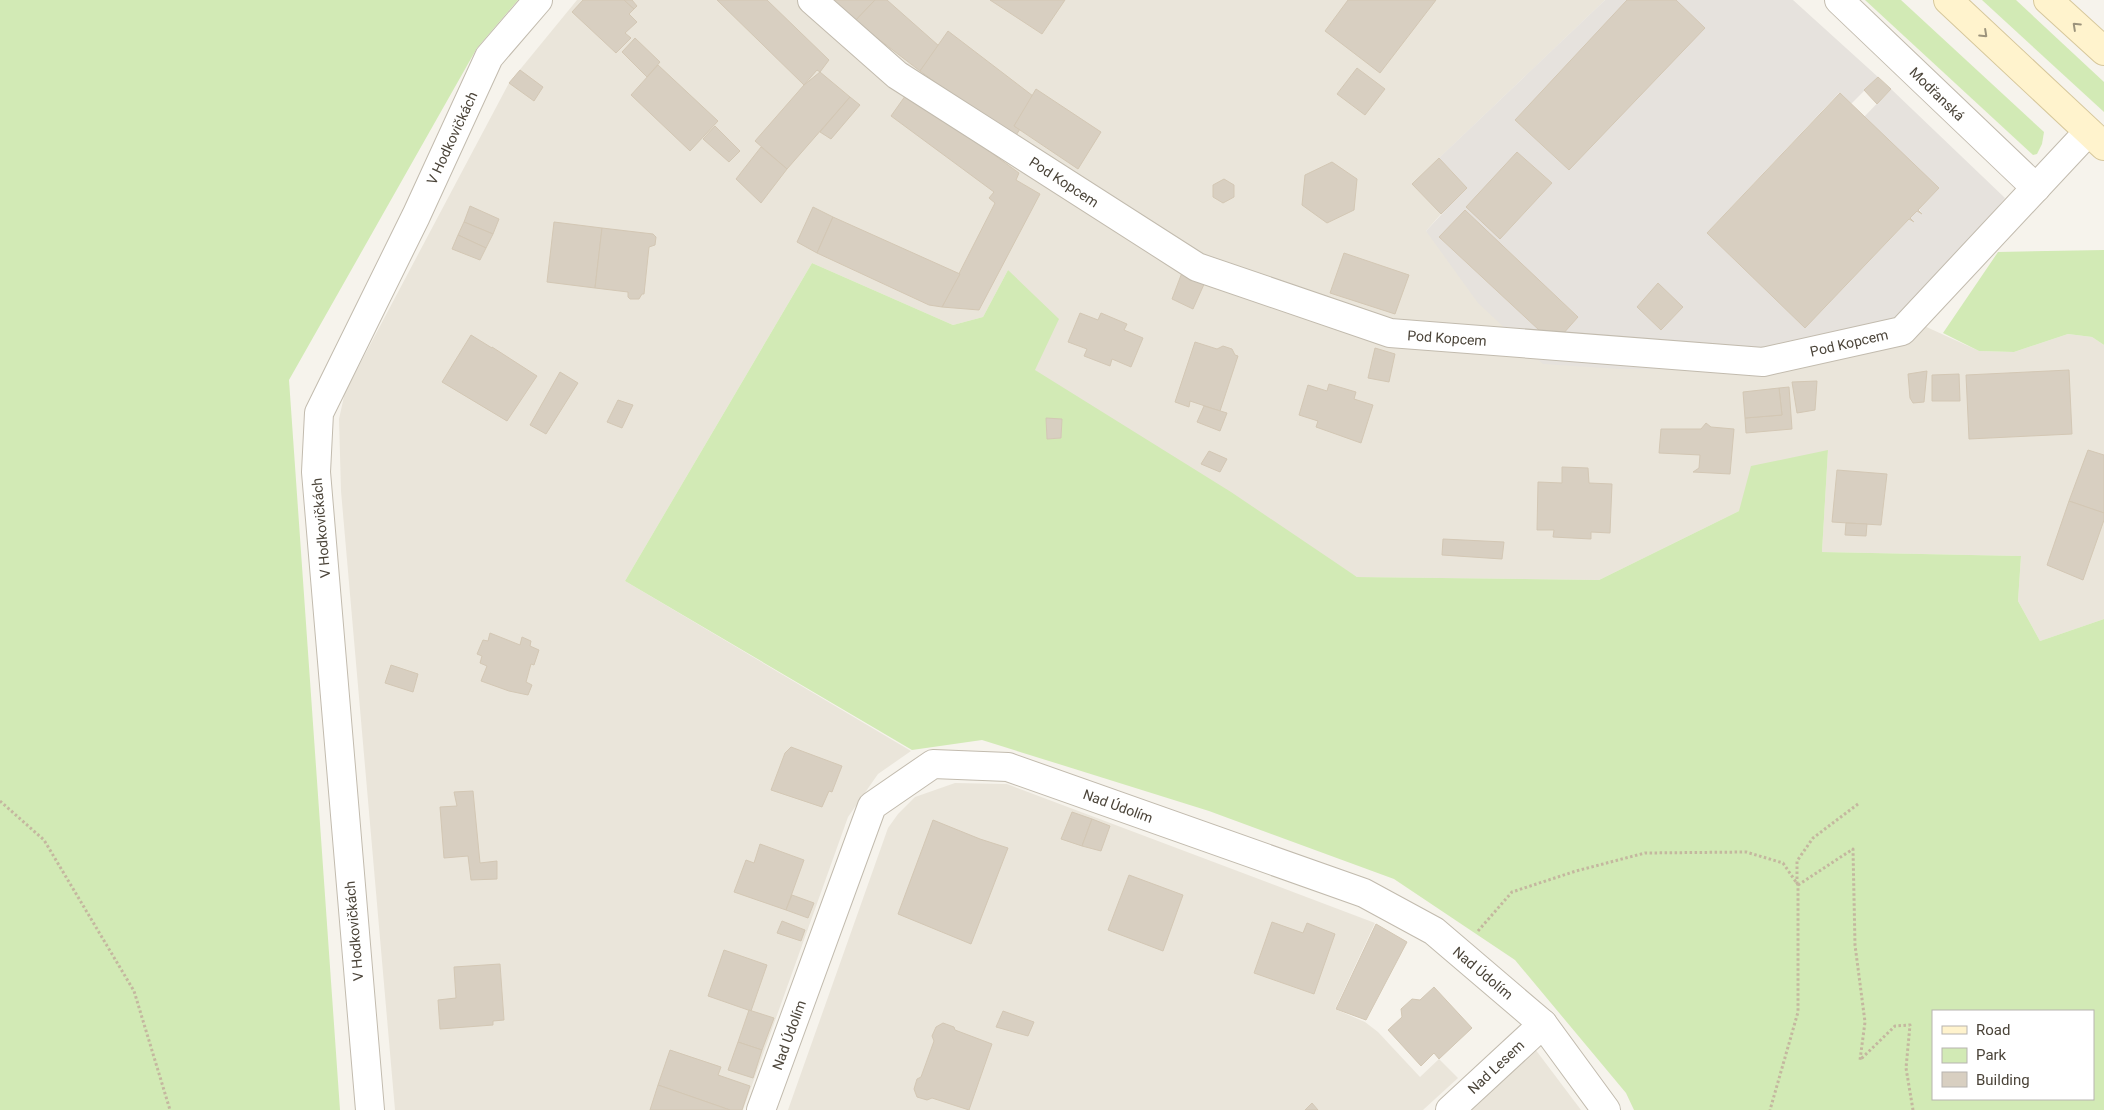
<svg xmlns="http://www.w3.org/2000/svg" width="2104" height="1110" font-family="Roboto,sans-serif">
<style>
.residential{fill:#eae5da}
.industrial{fill:#e6e2dd}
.green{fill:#d2eab5;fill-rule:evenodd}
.building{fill:#d8cfc1;stroke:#d3c7b4}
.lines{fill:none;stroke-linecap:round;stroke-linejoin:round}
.minor-casing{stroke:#c2bbae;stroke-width:30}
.secondary-casing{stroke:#d6c79b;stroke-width:30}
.path{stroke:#c4b79f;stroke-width:3;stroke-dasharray:2.5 2.5;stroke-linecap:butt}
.minor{stroke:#fff;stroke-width:28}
.secondary{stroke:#fff3cd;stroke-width:28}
.oneway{stroke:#9c937c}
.labels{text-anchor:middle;stroke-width:4;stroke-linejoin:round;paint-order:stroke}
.street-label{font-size:14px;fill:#4b4439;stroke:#fff}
</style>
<rect width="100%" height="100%" fill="#f6f3ec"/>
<g class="residential">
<polygon points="577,0 1605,0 1412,184 1441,214 1426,231 1620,369 1647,368 1909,319 1979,351 2014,352 2068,334 2092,337 2104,345 2104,619 2040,641 2018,601 2021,556 1822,552 1828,450 1739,511 1599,580 1357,577 1034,370 1008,270 983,317 953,325 812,263 625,581 911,751 878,774 848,817 743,1110 395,1110 341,491 339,419 345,392 509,83"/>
<polygon points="955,783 1007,784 1375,923 1335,1009 1365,1022 1378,1032 1420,1077 1439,1059 1458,1078 1423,1110 788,1110 888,828 898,814 915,797"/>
<polygon points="1535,1049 1581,1110 1469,1110"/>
</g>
<polygon class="industrial" points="1605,0 1793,0 1878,77 1851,104 1839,93 1707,233 1805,327 1909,219 1914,223 1910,218 1917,211 1922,214 1864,117 1891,89 2005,198 1909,319 1758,369 1620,369 1543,364 1478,303 1426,231 1466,188 1439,158"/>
<g class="green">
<polygon points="0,0 518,0 477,48 289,380 340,1110 0,1110"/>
<polygon points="1865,0 1901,0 2044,132 2042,144 2037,154 2033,155"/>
<polygon points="1982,0 2016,0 2104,82 2104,112"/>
<polygon points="2104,250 2104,345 2092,337 2068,334 2014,352 1979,351 1943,333 1998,252"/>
<path d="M812 263 953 325 983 317 1008 270 1059 319 1035 370 1231 492 1357 577 1599 580 1739 511 1751 466 1828 450 1822 552 2021 556 2018 601 2040 641 2104 619V1110H1634L1626 1093 1515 960 1394 879 1209 811 982 740 912 750 625 581ZM1046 419H1062L1061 438 1047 439ZM1933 1011H2093V1099H1933Z"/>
</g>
<g class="building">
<polygon points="583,0 624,0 634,9 629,14 637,22 625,33 631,38 616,53 572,12"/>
<polygon points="624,0 632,0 637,6 634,9"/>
<polygon points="717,0 767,0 829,60 820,72 817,70 804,85"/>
<polygon points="832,0 875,0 855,21"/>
<polygon points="875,0 887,0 939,46 920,71 855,21"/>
<polygon points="990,0 1065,0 1042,34"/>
<polygon points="1348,0 1436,0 1380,73 1325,31"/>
<polygon points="1627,0 1676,0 1705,28 1569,170 1515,120"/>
<polygon points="948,31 1033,96 1014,126 1020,129 1013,140 920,71"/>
<polygon points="635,38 660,62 647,77 622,52"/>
<polygon points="658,65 718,121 690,151 631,95"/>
<polygon points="1357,68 1385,89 1365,115 1337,94"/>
<polygon points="520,70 543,87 534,101 509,83"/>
<polygon points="820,72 850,97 787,169 755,141 804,85"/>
<polygon points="1878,77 1891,89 1877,104 1864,90"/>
<polygon points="1036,89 1101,132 1078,169 1014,126"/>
<polygon points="908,92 1019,173 1016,180 1040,194 979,310 942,307 995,203 989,198 994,192 891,116"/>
<polygon points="1840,93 1939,188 1918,210 1922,214 1917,211 1910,218 1914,222 1909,219 1805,328 1707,233"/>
<polygon points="850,97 860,105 831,139 820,132"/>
<polygon points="715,126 740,151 729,162 703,139"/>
<polygon points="761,147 787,169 761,203 736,179"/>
<polygon points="1517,152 1552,183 1500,239 1466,207"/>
<polygon points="1439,158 1467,188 1441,214 1412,184"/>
<polygon points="1332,162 1357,179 1354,210 1327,223 1302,205 1305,175"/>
<polygon points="1224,179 1234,185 1234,197 1223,203 1213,197 1213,185"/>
<polygon points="470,206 499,219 493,234 464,222"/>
<polygon points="813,207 833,217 817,253 797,242"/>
<polygon points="1465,210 1578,317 1554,344 1439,237"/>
<polygon points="833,217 960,274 942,307 929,305 817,253"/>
<polygon points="464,222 493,234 486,248 458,235"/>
<polygon points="554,222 602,228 595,288 547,282"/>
<polygon points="602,228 653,234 656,237 655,245 649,247 644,294 642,294 639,299 630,299 628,297 628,292 595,288"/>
<polygon points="458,235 486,248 480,260 452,249"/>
<polygon points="1344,253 1409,275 1395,314 1330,293"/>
<polygon points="1183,270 1205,282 1193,309 1172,299"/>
<polygon points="1658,283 1683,307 1661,330 1637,307"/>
<polygon points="1080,313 1098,320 1101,313 1127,324 1124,330 1143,338 1131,367 1112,359 1110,366 1084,356 1087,349 1068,342"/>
<polygon points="471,335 492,348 492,347 537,376 507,421 442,382"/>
<polygon points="1195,342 1217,349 1223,346 1232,349 1235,355 1238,356 1220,411 1190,401 1189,407 1175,402"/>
<polygon points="1375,348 1395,354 1389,382 1368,378"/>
<polygon points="2069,370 2072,434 1969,439 1966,375"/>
<polygon points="1927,371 1924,402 1913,403 1910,398 1908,374"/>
<polygon points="560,372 578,383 546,434 530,425"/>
<polygon points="1959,374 1960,401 1932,401 1932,375"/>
<polygon points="1817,381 1815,410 1797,413 1792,382"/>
<polygon points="1329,384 1356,392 1354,399 1373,405 1361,443 1316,427 1318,421 1299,415 1308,385 1327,391"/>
<polygon points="1789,387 1792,429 1746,433 1745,418 1782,415 1779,388"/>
<polygon points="1779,388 1782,415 1745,418 1743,392"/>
<polygon points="618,400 633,405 622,428 607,422"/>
<polygon points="1204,406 1227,413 1220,431 1197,422"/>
<polygon points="1046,418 1062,419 1061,438 1047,439"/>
<polygon points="1706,423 1711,427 1734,429 1730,474 1693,472 1699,468 1700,455 1659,453 1661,429 1701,429"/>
<polygon points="2088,450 2104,455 2104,513 2069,501"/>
<polygon points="1209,451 1227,459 1220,472 1201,464"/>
<polygon points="1562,467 1588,468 1589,483 1612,484 1610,533 1591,532 1591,539 1553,537 1554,530 1537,530 1538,482 1562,483"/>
<polygon points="1837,470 1887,474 1881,525 1832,522"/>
<polygon points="2069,501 2104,513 2104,520 2083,580 2047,565"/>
<polygon points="1846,523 1867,524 1866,536 1845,535"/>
<polygon points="1443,539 1504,542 1502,559 1442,555"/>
<polygon points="490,633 520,645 522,637 531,641 530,646 539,650 534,665 531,664 526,682 532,685 528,695 509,691 481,681 487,666 480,663 482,656 477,654 483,640 488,641"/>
<polygon points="391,665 418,674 413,692 385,683"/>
<polygon points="791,747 842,766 832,792 829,791 822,807 771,790 785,753"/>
<polygon points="473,791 480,863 497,861 497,879 471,880 468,856 444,858 440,807 457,806 454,792"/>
<polygon points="1072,812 1092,819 1082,846 1061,839"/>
<polygon points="1092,819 1110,826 1101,851 1082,846"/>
<polygon points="933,820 980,839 1008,848 971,944 898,914"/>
<polygon points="760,844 804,860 786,910 734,892 746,860 754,863"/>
<polygon points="1129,875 1183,895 1163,951 1108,930"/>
<polygon points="792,895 814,903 808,918 786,910"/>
<polygon points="782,921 805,930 801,941 777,933"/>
<polygon points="1272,922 1303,933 1307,923 1335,934 1314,994 1254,973"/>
<polygon points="1376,924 1407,942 1366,1020 1336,1009"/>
<polygon points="724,950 767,965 751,1011 708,996"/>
<polygon points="500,964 504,1020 493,1021 493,1025 440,1029 438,1000 456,998 454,967"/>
<polygon points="1434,987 1472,1028 1439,1059 1434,1053 1421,1066 1388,1030 1402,1017 1401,1009 1412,999 1420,1000"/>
<polygon points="749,1010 774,1018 762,1050 738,1042"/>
<polygon points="1003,1011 1034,1022 1028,1036 996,1027"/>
<polygon points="943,1023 954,1027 955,1030 992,1044 969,1110 932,1098 927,1100 917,1097 914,1089 917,1079 921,1077 934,1041 932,1036 936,1027"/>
<polygon points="738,1042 762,1050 753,1078 728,1070"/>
<polygon points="670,1050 721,1067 718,1075 750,1086 742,1110 730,1110 658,1085"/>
<polygon points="658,1085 730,1110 650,1110"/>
<polygon points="1312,1103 1318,1110 1305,1110"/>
</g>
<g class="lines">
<defs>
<g id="minor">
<polyline points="812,0 897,75 1197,267 1390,333 1763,362 1902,331 2088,132"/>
<polyline points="1839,0 2036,188"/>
<polyline points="370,1110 316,472 319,413 416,216 489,57 538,0"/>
<polyline points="761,1110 872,806 933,764 1008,767 1364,893 1434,931 1543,1024 1606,1110"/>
<polyline points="1450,1110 1543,1024"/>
</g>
<g id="secondary">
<polyline points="1948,0 2104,146"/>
<polyline points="2048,0 2104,51"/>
</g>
</defs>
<use href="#minor" class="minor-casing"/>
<use href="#secondary" class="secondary-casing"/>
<g class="path">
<polyline points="0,801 44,840 134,991 170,1110"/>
<polyline points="1797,884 1797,861 1813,838 1858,804"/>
<polyline points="1798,885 1853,849 1855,945 1865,1022 1860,1060 1895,1026 1910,1025 1906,1068 1913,1110"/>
<polyline points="1478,931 1512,892 1576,871 1645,853 1746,852 1783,863 1798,885 1798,1012 1770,1110"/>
</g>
<use href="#minor" class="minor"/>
<use href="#secondary" class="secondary"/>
</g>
<defs><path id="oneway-chevron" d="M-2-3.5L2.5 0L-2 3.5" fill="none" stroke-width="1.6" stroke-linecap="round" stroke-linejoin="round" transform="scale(1.25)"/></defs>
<g class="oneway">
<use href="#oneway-chevron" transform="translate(2076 26) rotate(-137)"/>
<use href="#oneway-chevron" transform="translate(1984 34) rotate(43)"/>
</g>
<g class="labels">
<g class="street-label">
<text transform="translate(1937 94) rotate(44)" y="5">Modřanská</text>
<text transform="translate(452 138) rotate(-65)" y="5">V Hodkovičkách</text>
<text transform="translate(1064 182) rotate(33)" y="5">Pod Kopcem</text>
<text transform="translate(1447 338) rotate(4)" y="5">Pod Kopcem</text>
<text transform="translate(1849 343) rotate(-13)" y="5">Pod Kopcem</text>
<text transform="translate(321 528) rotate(-95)" y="5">V Hodkovičkách</text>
<text transform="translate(1118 806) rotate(20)" y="5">Nad Údolím</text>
<text transform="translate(354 931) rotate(-95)" y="5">V Hodkovičkách</text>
<text transform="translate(1483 973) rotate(40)" y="5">Nad Údolím</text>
<text transform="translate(789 1035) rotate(-70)" y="5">Nad Údolím</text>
<text transform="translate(1496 1067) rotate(-43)" y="5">Nad Lesem</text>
</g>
</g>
<rect x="1932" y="1010" width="162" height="90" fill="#ffffff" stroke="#b7b4b0"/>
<rect x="1942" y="1026" width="25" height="8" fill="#fff3cd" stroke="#b7b4b0"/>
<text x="1976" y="1035" font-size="15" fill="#4b4439">Road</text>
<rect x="1942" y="1048" width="25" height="15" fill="#d2eab5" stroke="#b7b4b0"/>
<text x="1976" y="1060" font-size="15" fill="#4b4439">Park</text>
<rect x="1942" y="1072" width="25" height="15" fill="#d8cfc1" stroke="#b7b4b0"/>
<text x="1976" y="1085" font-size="15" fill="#4b4439">Building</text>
</svg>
